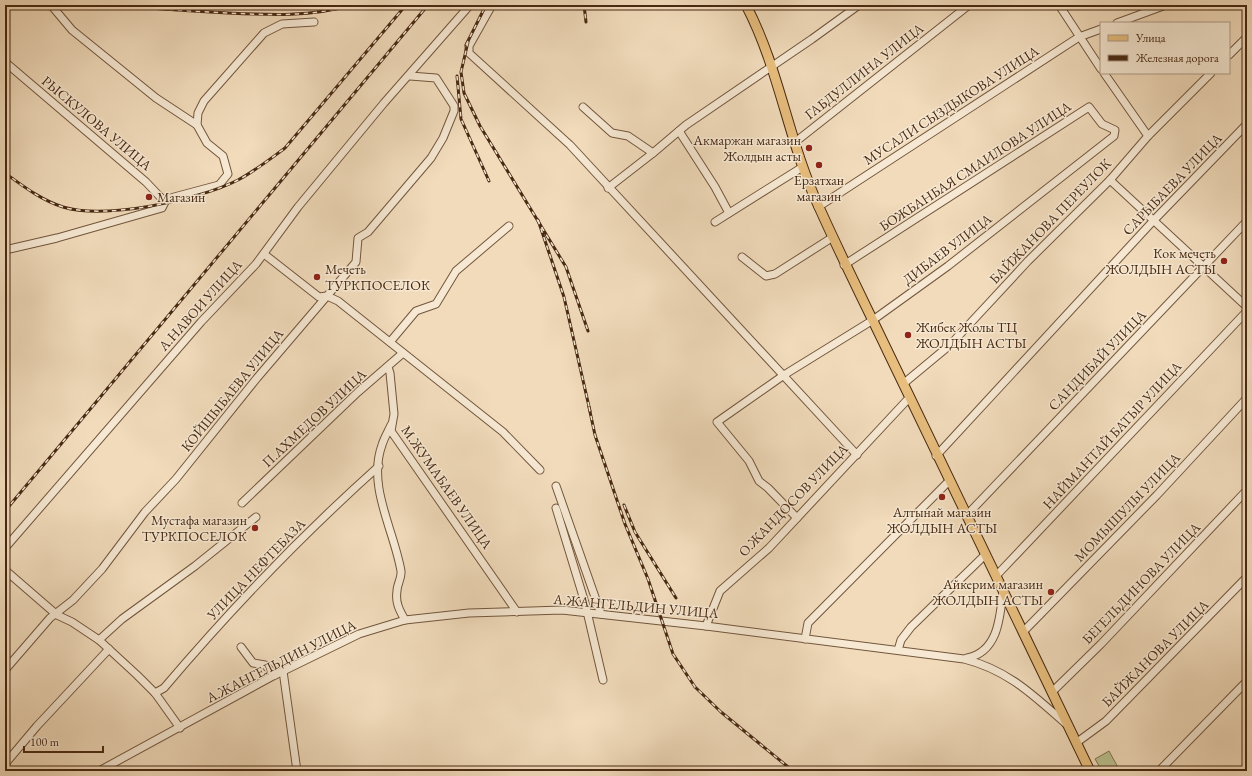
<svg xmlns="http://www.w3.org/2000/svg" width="1252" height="776" font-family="'EB Garamond',serif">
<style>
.green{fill:#bbc08f;stroke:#827450}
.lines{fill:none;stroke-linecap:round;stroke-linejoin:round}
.minor-casing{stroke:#72563c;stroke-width:9}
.major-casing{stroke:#482912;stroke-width:11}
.minor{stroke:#f6e8d3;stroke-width:7}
.major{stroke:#e8be7e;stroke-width:9}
.rail-casing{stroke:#482912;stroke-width:3}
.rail{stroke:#f6e8d3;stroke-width:1.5;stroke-dasharray:4.5;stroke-linecap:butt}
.poi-dot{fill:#8f2418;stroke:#f6e8d3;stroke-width:1.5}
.labels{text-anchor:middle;stroke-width:3;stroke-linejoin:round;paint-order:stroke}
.street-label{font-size:14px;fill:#482912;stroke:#f6e8d3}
.poi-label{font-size:14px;fill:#482912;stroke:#f6e8d3;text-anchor:end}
</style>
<rect width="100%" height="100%" fill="#f1dbbb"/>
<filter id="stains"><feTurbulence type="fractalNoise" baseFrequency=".005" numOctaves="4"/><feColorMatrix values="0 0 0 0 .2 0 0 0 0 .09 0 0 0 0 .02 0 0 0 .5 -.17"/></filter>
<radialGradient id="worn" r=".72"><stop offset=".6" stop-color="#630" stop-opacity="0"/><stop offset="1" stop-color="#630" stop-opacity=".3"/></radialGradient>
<polygon class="green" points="1109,751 1120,771 1102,771 1095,759"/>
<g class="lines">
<defs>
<g id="minor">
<polyline points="51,5 72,30 156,98 197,125"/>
<polyline points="492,5 469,46 469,53 570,145 857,455"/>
<polyline points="1059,5 1101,69"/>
<polyline points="1117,23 1166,5"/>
<polyline points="1229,55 1247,37"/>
<polyline points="5,62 146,182 165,202 162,208 57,238 5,250"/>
<polyline points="1104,73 1148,136"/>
<polyline points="583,107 612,133 628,136 653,153"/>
<polyline points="679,131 715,187 729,213"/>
<polyline points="794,143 969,5"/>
<polyline points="1110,180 1247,307"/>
<polyline points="608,188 653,153 686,125 812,39 859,5"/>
<polyline points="163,200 219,185 228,174 223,156 207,143 197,125 198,113 204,101 264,33 282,24 314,22"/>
<polyline points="818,207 1079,37 1101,29"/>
<polyline points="715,222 801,168"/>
<polyline points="264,254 319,297 327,296 338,301 503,432 540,470"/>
<polyline points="742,257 766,276 775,274 833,237"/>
<polyline points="390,342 416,311 436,304 456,271 509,226"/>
<polyline points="388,367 390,373 394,414 391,431 517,612"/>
<polyline points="903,384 950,345 1028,261 1110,180 1148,136 1211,73"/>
<path d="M391 425C388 432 384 438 382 445 367 486 394 530 401 571 402 578 397 584 397 591 395 603 400 611 405 620"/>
<polyline points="936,456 1154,220 1247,124"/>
<polyline points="556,486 601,614"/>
<polyline points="242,503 358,392 403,353"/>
<polyline points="556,508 585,603 603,680"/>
<polyline points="966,516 1247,221"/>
<polyline points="797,518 768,488 759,481 749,461 717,422 784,375 873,320 948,266 1114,136 1115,130 1102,124 1089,107 844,265"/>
<polyline points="5,548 201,322 256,264 298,207 384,103 470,5"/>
<polyline points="5,570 57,615 72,622 99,640 137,675 155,693 180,728"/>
<polyline points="996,576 1247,311"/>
<polyline points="706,626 720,591 769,548 909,398"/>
<polyline points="1023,632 1157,495 1247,398"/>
<polyline points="805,639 808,623 949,481"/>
<polyline points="99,640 122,619 195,566 256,517"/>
<polyline points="241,647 253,663 265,665 275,675"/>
<polyline points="898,650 901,640 911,627 985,555"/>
<path d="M967 658C998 652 1000 618 1003 591"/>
<polyline points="5,670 50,618 73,600 102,569 145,512 176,479 257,378 356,262 358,238 368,232 431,158 443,138 454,111 454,106 436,78 410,76"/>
<polyline points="283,671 297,771"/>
<polyline points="1052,692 1101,644 1247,490"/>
<path d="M155 693 164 688C230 610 302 535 379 466"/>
<polyline points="1076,743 1106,721 1247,577"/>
<polyline points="5,764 37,726 109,649"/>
<path d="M99 771 273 676 359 634 405 620 469 613 562 610 706 626 964 659C1008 670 1033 695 1065 723"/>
<polyline points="1159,771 1247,681"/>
</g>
<path id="major" d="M746 5C780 70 788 141 819 207 841 256 865 304 888 352 955 492 1022 632 1090 771"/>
</defs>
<use href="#minor" class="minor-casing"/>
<use href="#major" class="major-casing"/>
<use href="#minor" class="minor"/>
<use href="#major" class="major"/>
<defs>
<g id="rail">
<path d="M115 5C153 9 190 11 228 13 270 15 311 17 352 5"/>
<polyline points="584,5 586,22"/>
<polyline points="468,42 461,72 464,93 480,126 566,267 588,331"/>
<polyline points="466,45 486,5"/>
<polyline points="457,76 461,119 489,181"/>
<path d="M5 173C23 186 41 200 63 207 105 220 199 200 238 180 255 171 270 159 285 148L406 5"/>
<polyline points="538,220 564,297 590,411"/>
<polyline points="589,407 595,435 625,524 648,579 673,654 695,687 721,712 793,771"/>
<polyline points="624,505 635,532 676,598"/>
<polyline points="5,511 428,5"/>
</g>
</defs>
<use href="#rail" class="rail-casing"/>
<use href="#rail" class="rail"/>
</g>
<g class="poi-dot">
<circle cx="809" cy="148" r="4"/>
<circle cx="819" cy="165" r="4"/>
<circle cx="149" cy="197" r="4"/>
<circle cx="1224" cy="261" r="4"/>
<circle cx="317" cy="277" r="4"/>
<circle cx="908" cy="335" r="4"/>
<circle cx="942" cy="497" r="4"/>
<circle cx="255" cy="528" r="4"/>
<circle cx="1051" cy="592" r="4"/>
</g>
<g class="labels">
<g class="street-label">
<text transform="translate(864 71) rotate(-38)" y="5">ГАБДУЛЛИНА УЛИЦА</text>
<text transform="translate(951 105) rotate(-33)" y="5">МУСАЛИ СЫЗДЫКОВА УЛИЦА</text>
<text transform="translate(97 123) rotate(40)" y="5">РЫСКУЛОВА УЛИЦА</text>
<text transform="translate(975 166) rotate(-33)" y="5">БОЖБАНБАЯ СМАИЛОВА УЛИЦА</text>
<text transform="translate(1172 184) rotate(-46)" y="5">САРЫБАЕВА УЛИЦА</text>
<text transform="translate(1050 221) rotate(-46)" y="5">БАЙЖАНОВА ПЕРЕУЛОК</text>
<text transform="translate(947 249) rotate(-37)" y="5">ДИБАЕВ УЛИЦА</text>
<text transform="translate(200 305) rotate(-48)" y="5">А.НАВОИ УЛИЦА</text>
<text transform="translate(1097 360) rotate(-46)" y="5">САНДИБАЙ УЛИЦА</text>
<text transform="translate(232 390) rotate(-51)" y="5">КОЙШЫБАЕВА УЛИЦА</text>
<text transform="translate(314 418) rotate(-43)" y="5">П.АХМЕДОВ УЛИЦА</text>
<text transform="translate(1112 435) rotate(-47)" y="5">НАЙМАНТАЙ БАТЫР УЛИЦА</text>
<text transform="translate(447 487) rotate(55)" y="5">М.ЖУМАБАЕВ УЛИЦА</text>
<text transform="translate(793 500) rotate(-46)" y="5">О.ЖАНДОСОВ УЛИЦА</text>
<text transform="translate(1127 507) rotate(-46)" y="5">МОМЫШУЛЫ УЛИЦА</text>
<text transform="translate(256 569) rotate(-46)" y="5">УЛИЦА НЕФТЕБАЗА</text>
<text transform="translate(1141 583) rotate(-46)" y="5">БЕГЕЛЬДИНОВА УЛИЦА</text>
<text transform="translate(636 606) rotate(5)" y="5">А.ЖАНГЕЛЬДИН УЛИЦА</text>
<text transform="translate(1155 653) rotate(-45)" y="5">БАЙЖАНОВА УЛИЦА</text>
<text transform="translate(281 661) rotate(-27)" y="5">А.ЖАНГЕЛЬДИН УЛИЦА</text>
</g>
<g class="poi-label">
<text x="801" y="145">Акмаржан магазин<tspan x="801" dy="16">Жолдын асты</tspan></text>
<text x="819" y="185" text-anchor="middle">Ерзатхан<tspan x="819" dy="16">магазин</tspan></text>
<text x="157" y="202" text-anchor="start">Магазин</text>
<text x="1216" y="258">Кок мечеть<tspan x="1216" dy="16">ЖОЛДЫН АСТЫ</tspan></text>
<text x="325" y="274" text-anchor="start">Мечеть<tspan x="325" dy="16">ТУРКПОСЕЛОК</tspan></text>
<text x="916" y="332" text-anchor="start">Жибек Жолы ТЦ<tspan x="916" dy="16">ЖОЛДЫН АСТЫ</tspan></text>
<text x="942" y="517" text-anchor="middle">Алтынай магазин<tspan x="942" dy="16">ЖОЛДЫН АСТЫ</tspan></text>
<text x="247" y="525">Мустафа магазин<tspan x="247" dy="16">ТУРКПОСЕЛОК</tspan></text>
<text x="1043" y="589">Айкерим магазин<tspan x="1043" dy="16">ЖОЛДЫН АСТЫ</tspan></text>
</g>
</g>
<rect width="1252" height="776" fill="none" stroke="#f1dbbb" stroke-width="20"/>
<rect x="6" y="6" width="1240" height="764" fill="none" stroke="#482912" stroke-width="2"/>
<rect x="10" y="10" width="1232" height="756" fill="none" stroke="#482912"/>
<rect x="1100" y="22" width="130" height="52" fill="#f6e8d3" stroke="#b09c86"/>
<rect x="1108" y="35" width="20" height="6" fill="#e8be7e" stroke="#b09c86"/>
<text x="1136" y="42" font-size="12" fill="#482912">Улица</text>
<rect x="1108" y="55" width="20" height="6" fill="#482912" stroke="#b09c86"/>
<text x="1136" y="62" font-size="12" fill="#482912">Железная дорога</text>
<path d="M24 746v6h79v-6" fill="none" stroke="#482912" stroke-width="2"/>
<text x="30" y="746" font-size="12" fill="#482912" stroke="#f6e8d3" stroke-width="3" paint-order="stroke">100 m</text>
<rect width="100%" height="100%" filter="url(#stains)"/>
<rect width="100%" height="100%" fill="url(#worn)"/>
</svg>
